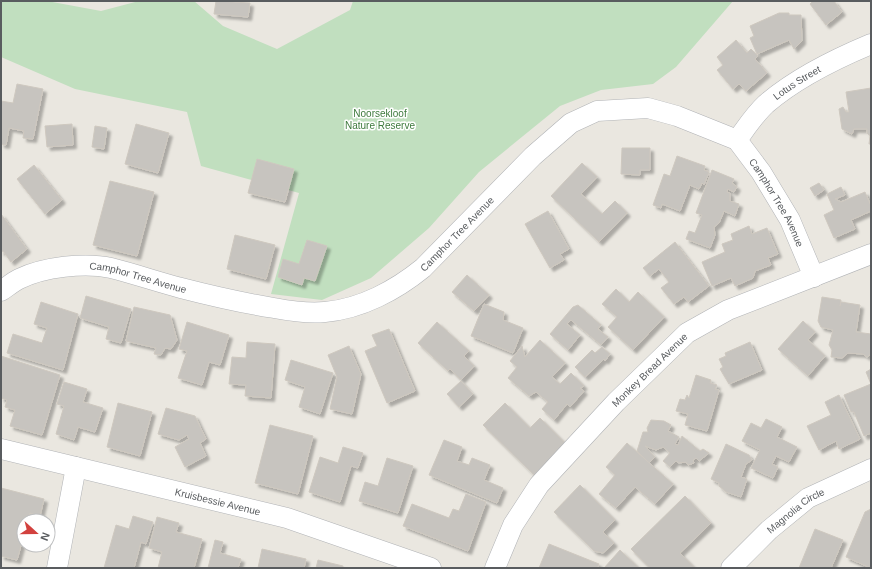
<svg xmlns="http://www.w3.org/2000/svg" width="872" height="569" font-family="Helvetica,sans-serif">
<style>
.green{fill:#c1dfbf}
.building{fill:#c7c4bf;stroke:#cec8bf;filter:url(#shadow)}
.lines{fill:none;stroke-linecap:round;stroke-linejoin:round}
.minor-casing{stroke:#b1b3b6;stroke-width:21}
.minor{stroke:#fff;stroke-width:20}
.labels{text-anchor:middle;stroke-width:3;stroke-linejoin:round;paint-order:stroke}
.street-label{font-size:10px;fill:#595c5f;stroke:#fff}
.park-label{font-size:10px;fill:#3e7a3d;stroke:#fff}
</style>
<defs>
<filter id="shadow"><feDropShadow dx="3.5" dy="3.5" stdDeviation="1" flood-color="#0004"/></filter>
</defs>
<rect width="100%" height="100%" fill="#eae7e0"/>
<polygon class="green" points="1,1 47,1 101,11 139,1 194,1 223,26 277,49 350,10 353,1 733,1 676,67 653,84 601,90 560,106 479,172 429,228 371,278 322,300 271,294 299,193 201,166 187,112 75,89 1,57"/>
<g class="building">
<polygon points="216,1 250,3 248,17 214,14"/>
<polygon points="813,1 834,1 842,12 826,25 810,4"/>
<polygon points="779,13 789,13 789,15 801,15 802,41 794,49 789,40 757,54 750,38 754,36 750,26"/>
<polygon points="736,40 747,53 751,49 758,56 755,59 767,73 746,91 739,84 733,89 717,70 723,65 717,57"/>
<polygon points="17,84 43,89 33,139 23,138 24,131 9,128 6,145 1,144 1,101 13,103"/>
<polygon points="871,88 871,144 869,144 870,136 867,133 867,129 854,129 852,134 842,129 839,109 843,107 846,112 849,112 846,92"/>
<polygon points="72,124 73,145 47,147 45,126"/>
<polygon points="136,124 169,133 158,173 125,164"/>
<polygon points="95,126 107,128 104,149 92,147"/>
<polygon points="622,148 650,148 650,170 640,170 640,175 621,174"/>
<polygon points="677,156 705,166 704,170 709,172 704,185 702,183 699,189 690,185 680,211 662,204 661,208 653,205 664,174 670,176"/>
<polygon points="257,159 294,169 285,202 248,193"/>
<polygon points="582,163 597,177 581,194 602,214 615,201 627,213 599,242 551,196"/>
<polygon points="34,165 62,200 45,214 17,179"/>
<polygon points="712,170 734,179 732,183 737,187 734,192 728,189 727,192 730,193 730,201 739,204 735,216 724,211 719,223 714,227 715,235 710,248 686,239 689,231 695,233 702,215 696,213"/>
<polygon points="110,181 154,192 137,256 93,245"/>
<polygon points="819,183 824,190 815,196 810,188"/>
<polygon points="841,187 845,195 835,199 841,202 865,192 871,206 871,211 851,220 855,229 834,238 824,215 834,210 827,194"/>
<polygon points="548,211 569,249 560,254 564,260 550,268 525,224"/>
<polygon points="1,214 27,249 11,262 3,251 1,252"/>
<polygon points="749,226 752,234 767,228 778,254 768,258 771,265 755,271 753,278 735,286 731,278 712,286 702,262 725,252 722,244 733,240 731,234"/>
<polygon points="235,235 275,245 266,279 227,269"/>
<polygon points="307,240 327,246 315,281 304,278 302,285 278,277 283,259 299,264"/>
<polygon points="675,242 709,286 688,302 684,297 674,304 661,288 669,282 659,269 650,276 643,268"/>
<polygon points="467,275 489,295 474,311 452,292"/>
<polygon points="616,289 629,302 638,292 664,317 633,350 608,327 617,317 602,304"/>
<polygon points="86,296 131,309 121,343 106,339 109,327 80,318"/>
<polygon points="822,297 841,300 840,306 841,302 860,305 856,332 871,334 871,354 867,357 863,354 848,353 842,358 831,357 832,350 829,345 833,330 821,327 818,321"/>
<polygon points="41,302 78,314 63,370 7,353 13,334 42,343 47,328 34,324"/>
<polygon points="484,304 504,312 503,320 523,328 513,353 471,336"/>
<polygon points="578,305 601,325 598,329 608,337 601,345 571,320 567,324 580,335 568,350 550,334 573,307"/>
<polygon points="134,307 170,315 177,340 171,349 165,348 161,355 154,354 156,348 126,341"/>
<polygon points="803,321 815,332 808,340 825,356 808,376 778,349"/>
<polygon points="187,322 229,335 220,365 209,362 202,385 178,378 187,351 179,349"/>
<polygon points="437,322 469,351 464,356 474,366 461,380 450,369 448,371 418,343"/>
<polygon points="389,329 415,391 387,403 365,351 377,346 372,335"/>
<polygon points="540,340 565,363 552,377 560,384 571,373 584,386 580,388 584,391 570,407 567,404 554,420 542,409 548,402 536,392 529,396 508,378 517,367 510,361 522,346 525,357"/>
<polygon points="247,342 275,344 271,398 245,396 246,385 229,384 232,357 246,358"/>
<polygon points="750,342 762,370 729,384 720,369 723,367 719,359 726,356 725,353"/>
<polygon points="349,346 361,374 352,414 330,409 337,377 328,355"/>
<polygon points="602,347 610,354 605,361 604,359 585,377 575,367 592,350 595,353"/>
<polygon points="1,356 60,375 42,435 10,426 15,410 5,407 7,400 1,398"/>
<polygon points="291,360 333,373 320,414 299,407 305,387 285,380"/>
<polygon points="871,369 871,433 864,436 854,412 851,412 844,395 871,384 866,372"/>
<polygon points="696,375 711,380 710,383 717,385 715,389 719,390 707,431 685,425 688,414 676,411 680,399 685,400 687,395 689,398"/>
<polygon points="461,381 473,394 459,407 447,394"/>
<polygon points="64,382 87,389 83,402 103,408 95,432 78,427 74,440 56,434 64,406 57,404"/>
<polygon points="839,395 860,439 839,449 836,441 819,450 807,426 831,415 825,402"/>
<polygon points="118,403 152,412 140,456 107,447"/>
<polygon points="505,403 530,428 540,418 567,445 536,477 483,425"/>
<polygon points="166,408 195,416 206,439 200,443 206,456 185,467 175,447 189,439 187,435 179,440 158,434"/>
<polygon points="766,419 782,427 777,437 797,447 789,462 776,456 772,464 778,467 773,478 751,468 760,450 742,441 751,423 761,428"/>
<polygon points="651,420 664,421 671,425 668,431 679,437 675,444 678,445 682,436 700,451 703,449 709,453 699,461 696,458 693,460 694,463 688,465 686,462 679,463 676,461 670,467 663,461 670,453 663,447 656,450 645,446 655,457 649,463 637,451 643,432 648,432 647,428"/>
<polygon points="270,425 313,436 298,494 255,483"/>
<polygon points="444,440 462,447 457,461 469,465 472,458 490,465 484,480 503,488 497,503 429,475"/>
<polygon points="627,443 673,484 655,504 635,487 616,508 599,494 615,475 606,467"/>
<polygon points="726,444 749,455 752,460 746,464 741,477 747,479 741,497 726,492 719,486 719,483 711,479"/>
<polygon points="343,447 363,453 358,468 351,466 340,502 309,492 320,457 338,463"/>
<polygon points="387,458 413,466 398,513 359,501 365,482 378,486"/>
<polygon points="580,485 615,520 603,532 614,543 603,553 594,551 554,512"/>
<polygon points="1,488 44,499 40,516 30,513 28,521 24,521 24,535 17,560 1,556"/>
<polygon points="466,494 486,502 468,551 403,526 412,504 449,518 453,509 459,511"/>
<polygon points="685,496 711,523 680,553 695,568 650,568 631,549"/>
<polygon points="871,509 871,568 846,557 865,512"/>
<polygon points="133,516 153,522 146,544 141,542 134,568 104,568 116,525 129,529"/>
<polygon points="157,517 179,523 176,532 202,539 194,568 158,568 162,552 149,548"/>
<polygon points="815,529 843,540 831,568 799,568"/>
<polygon points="215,540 223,542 220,553 241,559 238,568 208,568"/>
<polygon points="549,544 599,564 597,568 539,568"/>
<polygon points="262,549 306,559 304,568 258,568"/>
<polygon points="620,550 639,568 604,568"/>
<polygon points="318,560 343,566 343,568 316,568"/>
</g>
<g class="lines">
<defs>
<g id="minor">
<path id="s1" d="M737 140C746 128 755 114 766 104 796 78 835 59 871 44"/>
<path id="s2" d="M1 291C7 287 13 282 19 279 43 267 85 262 111 268 135 274 158 282 181 288 212 296 243 303 274 308 290 311 308 314 325 312 361 309 396 290 423 268L533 156 571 123 597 111 648 108 677 116 737 140 761 172 790 220 814 277"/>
<path id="s3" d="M1 449 287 518 431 568"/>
<polyline points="57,568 76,467"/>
<path id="s4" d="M495 568 513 525 539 485 616 402 687 333 728 310 871 254"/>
<path id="s5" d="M731 568 769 530 808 498 871 469"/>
</g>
</defs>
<use href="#minor" class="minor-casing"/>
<use href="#minor" class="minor"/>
</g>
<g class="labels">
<g class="street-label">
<text dy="4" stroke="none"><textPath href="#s1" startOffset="84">Lotus Street</textPath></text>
<text dy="4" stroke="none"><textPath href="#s2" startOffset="900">Camphor Tree Avenue</textPath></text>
<text dy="4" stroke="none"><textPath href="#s2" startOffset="492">Camphor Tree Avenue</textPath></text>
<text dy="4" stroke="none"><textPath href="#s2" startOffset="144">Camphor Tree Avenue</textPath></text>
<text dy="4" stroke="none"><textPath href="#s4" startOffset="254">Monkey Bread Avenue</textPath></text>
<text dy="4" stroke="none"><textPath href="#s3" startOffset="223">Kruisbessie Avenue</textPath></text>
<text dy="4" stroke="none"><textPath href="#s5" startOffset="87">Magnolia Circle</textPath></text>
</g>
<g class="park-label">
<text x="380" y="117">Noorsekloof<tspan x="380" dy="12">Nature Reserve</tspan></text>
</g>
</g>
<rect width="872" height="569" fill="none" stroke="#595c5f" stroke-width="4"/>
<g transform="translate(36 533) rotate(111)"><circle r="19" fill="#ffffff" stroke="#bdbebf"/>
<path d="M0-3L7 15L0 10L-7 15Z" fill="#d2413e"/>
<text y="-6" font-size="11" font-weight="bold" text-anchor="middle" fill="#595c5f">N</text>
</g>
</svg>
